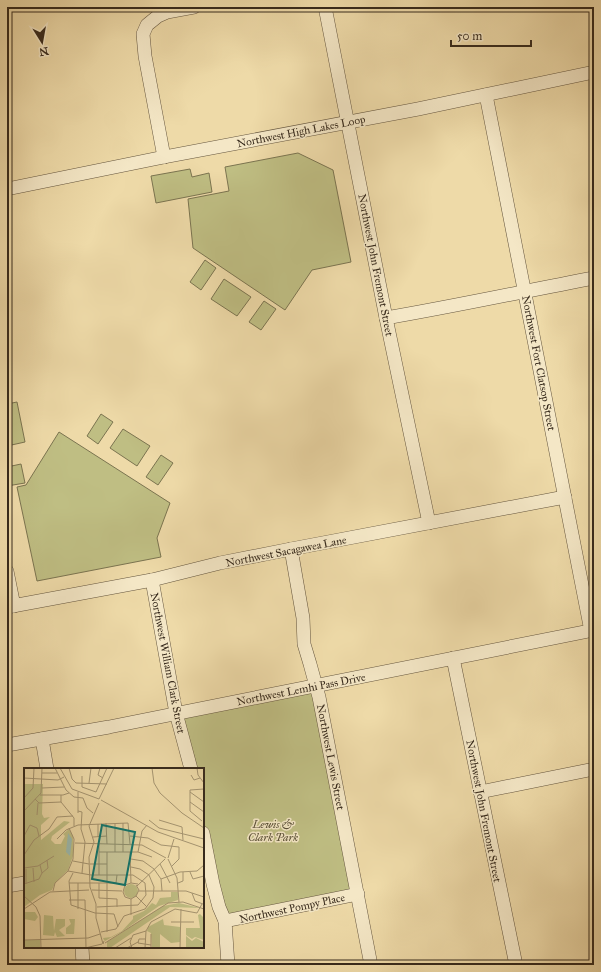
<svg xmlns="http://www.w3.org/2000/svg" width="601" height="972" font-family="'IM FELL Great Primer',serif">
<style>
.green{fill:#bfbe83;stroke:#7b7450}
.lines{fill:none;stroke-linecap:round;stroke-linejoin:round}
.minor-casing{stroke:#65563f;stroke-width:14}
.minor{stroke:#f4e7c6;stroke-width:13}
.labels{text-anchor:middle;stroke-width:3;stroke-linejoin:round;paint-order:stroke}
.street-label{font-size:11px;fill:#372a1c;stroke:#f4e7c6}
.park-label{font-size:11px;font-style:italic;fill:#594f36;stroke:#f4e7c6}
.inset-road{fill:none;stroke:#a59470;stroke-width:1}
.view{fill:#0f766e;fill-opacity:0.15;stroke:#0f766e;stroke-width:2}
.inset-edge{fill:none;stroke:#372a1c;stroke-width:2}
</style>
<rect width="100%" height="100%" fill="#eedaa8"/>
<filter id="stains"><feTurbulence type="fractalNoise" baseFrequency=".005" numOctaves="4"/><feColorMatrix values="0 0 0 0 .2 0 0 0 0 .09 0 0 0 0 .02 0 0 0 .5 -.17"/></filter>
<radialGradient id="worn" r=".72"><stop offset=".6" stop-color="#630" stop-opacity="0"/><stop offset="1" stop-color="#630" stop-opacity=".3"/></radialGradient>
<g class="green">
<polygon points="298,153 333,170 351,262 312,270 285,310 193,248 188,199 229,191 225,167"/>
<polygon points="190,169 192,177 209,173 212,192 156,203 151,176"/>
<polygon points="205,260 216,268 201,290 190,282"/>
<polygon points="224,279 251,297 237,316 211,299"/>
<polygon points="264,301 276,309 261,330 249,322"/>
<polygon points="17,402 25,442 7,446 7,404"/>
<polygon points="101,414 113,422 98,444 87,436"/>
<polygon points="123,429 150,446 137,466 110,448"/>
<polygon points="59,432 170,503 157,538 161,557 37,581 17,487 26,485"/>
<polygon points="161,455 173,463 158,485 146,477"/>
<polygon points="21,464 25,483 7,486 7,467"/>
<polygon points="316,686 358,894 225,921 203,838 203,769 188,769 176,713"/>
</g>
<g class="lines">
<defs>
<g id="minor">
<polyline points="325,7 386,318 429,523"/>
<polyline points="486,95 591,631"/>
<polyline points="164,157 145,56 143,34 147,25 158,16 167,12 194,7"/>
<polyline points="7,189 164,157 418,109 594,72"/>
<path d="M386 318C456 306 525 291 594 278"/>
<polyline points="291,549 303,618 304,644 310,664 319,697 371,965"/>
<polyline points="7,571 14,606"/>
<polyline points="152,580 176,713 191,769"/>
<polyline points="7,607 152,580 220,563 291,549 565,497"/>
<polyline points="453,658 516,965"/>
<polyline points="42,739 47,769"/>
<polyline points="7,745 109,727 594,630"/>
<polyline points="480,792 594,769"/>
<polyline points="203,833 213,884 219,907 225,921 228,965"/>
<polyline points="7,886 25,883"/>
<polyline points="225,921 358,894"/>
<polyline points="82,947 83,965"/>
</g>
</defs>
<use href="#minor" class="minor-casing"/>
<use href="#minor" class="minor"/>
</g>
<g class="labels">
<g class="street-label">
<text transform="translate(301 131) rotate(-11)" y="4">Northwest High Lakes Loop</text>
<text transform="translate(376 265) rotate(79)" y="4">Northwest John Fremont Street</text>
<text transform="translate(539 363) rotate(79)" y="4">Northwest Fort Clatsop Street</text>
<text transform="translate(286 551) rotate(-11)" y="4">Northwest Sacagawea Lane</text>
<text transform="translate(168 663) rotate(79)" y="4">Northwest William Clark Street</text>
<text transform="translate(301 689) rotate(-11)" y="4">Northwest Lemhi Pass Drive</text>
<text transform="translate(331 757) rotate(79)" y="4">Northwest Lewis Street</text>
<text transform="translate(484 811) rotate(79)" y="4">Northwest John Fremont Street</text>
<text transform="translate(292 908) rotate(-12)" y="4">Northwest Pompy Place</text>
</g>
<g class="park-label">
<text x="273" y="828">Lewis &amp;<tspan x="273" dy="13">Clark Park</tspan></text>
</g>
</g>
<g transform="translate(24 768)">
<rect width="180" height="180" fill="#eedaa8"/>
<path d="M0 16H19L18 46 20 50 26 49 17 57V72L40 53 46 54 28 68 27 72 31 76H37L41 68 39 66 45 61 49 68V88L44 102 31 115 28 122 16 127 0 139ZM100 123a7 7 0 1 1 14 0a7 7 0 1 1-14 0ZM147 124H154V132L135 138 99 163 81 173 80 172 79 170 87 169 98 163 109 151V148L120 143 128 135 132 137 136 130 147 129ZM155 135 176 140 146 139 86 180 83 179V174L131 143 139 138ZM0 144H11L14 149 11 153 0 151ZM176 146 180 150V172L171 169 168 171 162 167V160H176L174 147ZM20 147 29 148 30 163 32 151H41V158L35 162 41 168 33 169 31 164 30 168 19 167ZM45 151H51L50 166H42V160L47 156ZM139 151 140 157 156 159V174L147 175 136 166V180H128L127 165 123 163 124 159ZM162 168 168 173 172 170 180 174V180H162ZM0 172H16V180H1Z" fill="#bfbe83"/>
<path d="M44 65 48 71 46 88 42 84Z" fill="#9bbaaf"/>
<path class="inset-road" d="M31 0 42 22 50 29 59 30 63 40 69 45M36 0 48 21 75 31M45 0 48 11 52 15 83 16M76 0 74 7 79 10M128 0 130 15 136 25 158 45 180 60M173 0 174 7 180 15M18 5H33M167 7 170 12 176 10M58 8V19L72 24 83 0M0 10 34 12 40 9M65 15 67 0M18 20 40 19M166 24 180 34M16 27H39L45 25M37 27V34L50 50V58M0 30 9 20 10 0M11 31 15 35 37 34M75 31 90 0M77 32 134 64 180 80M166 34 180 44M75 35 65 58 70 74 65 89 66 119 72 136V150L79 176 80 173M0 43 17 25 18 0M54 43 58 44 57 61 61 74 58 105M54 45V24M13 47 14 35M125 52 135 60 180 71M135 52 158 59 159 72M178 53 166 43V22L180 21M82 55 83 76M99 55V84M0 68 6 57 13 60 15 68M106 68 124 70 137 77 155 79V91L148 98M69 69 83 68M74 69V56M33 71 42 62 54 57 104 55 106 76M51 75 118 77 142 90M75 76V107M75 84H114L128 89M83 84V164M91 84V55M106 84 107 115M114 84 118 63 123 57M0 87 10 72 25 61 33 49 49 48M144 90 150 71M107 91 119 93 130 101 137 111 138 123M144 91 153 110 155 134M49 93 65 96M66 96H83M136 96 146 115M0 100 14 98 30 88M9 100 10 114M2 101V116M44 103 67 107H109L121 115 122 127 114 137 73 139M166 104 169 111 180 108M18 105 24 100 23 92M49 105 45 113 47 137 71 145 90 146 94 159M137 111 156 104 173 103 180 97M45 115H66M66 115H92L93 107M75 115V130L93 131V139M154 115 159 113V104M0 116 15 111 18 105 16 97M112 117 115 122 112 128 107 131 101 129 99 124 101 117 107 115 114 116M113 118 141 91M68 122 98 123M29 123 31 115 44 103 49 91 50 71 45 60M115 123H162L180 129M168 125 171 133 179 136M0 128 12 139 16 148 17 180M112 128 123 139M107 131V147M45 132H61L62 180M0 141 26 124 65 122M54 141V115M147 154H170M77 164 92 161 100 148 121 141 129 130 130 119 125 107 116 101 107 99M127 166V180M121 171H115L114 175 127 177M0 172 64 170 76 166M81 175 144 135 159 134 180 141M61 180 78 176M91 180 107 170M103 180 114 174M108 180 106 174 109 167 122 163M121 180 122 163 127 154 151 141 173 145 178 136M156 180 157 141"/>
<path class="view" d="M78 57 111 64 101 117 68 111Z"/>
<rect width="180" height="180" class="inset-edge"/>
</g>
<rect width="601" height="972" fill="none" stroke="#eedaa8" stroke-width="24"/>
<rect x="8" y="8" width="585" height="956" fill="none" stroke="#372a1c" stroke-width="2"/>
<rect x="12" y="12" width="577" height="948" fill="none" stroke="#372a1c"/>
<g transform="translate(42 42) rotate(169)" stroke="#f4e7c6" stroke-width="3" paint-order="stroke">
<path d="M0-3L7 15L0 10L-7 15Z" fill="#372a1c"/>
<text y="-6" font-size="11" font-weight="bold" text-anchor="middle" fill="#372a1c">N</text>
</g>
<path d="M451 40v6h80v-6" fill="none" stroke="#372a1c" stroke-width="2"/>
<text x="457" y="40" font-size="12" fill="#372a1c" stroke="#f4e7c6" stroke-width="3" paint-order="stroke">50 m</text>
<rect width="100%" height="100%" filter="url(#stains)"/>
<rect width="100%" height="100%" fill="url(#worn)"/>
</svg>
